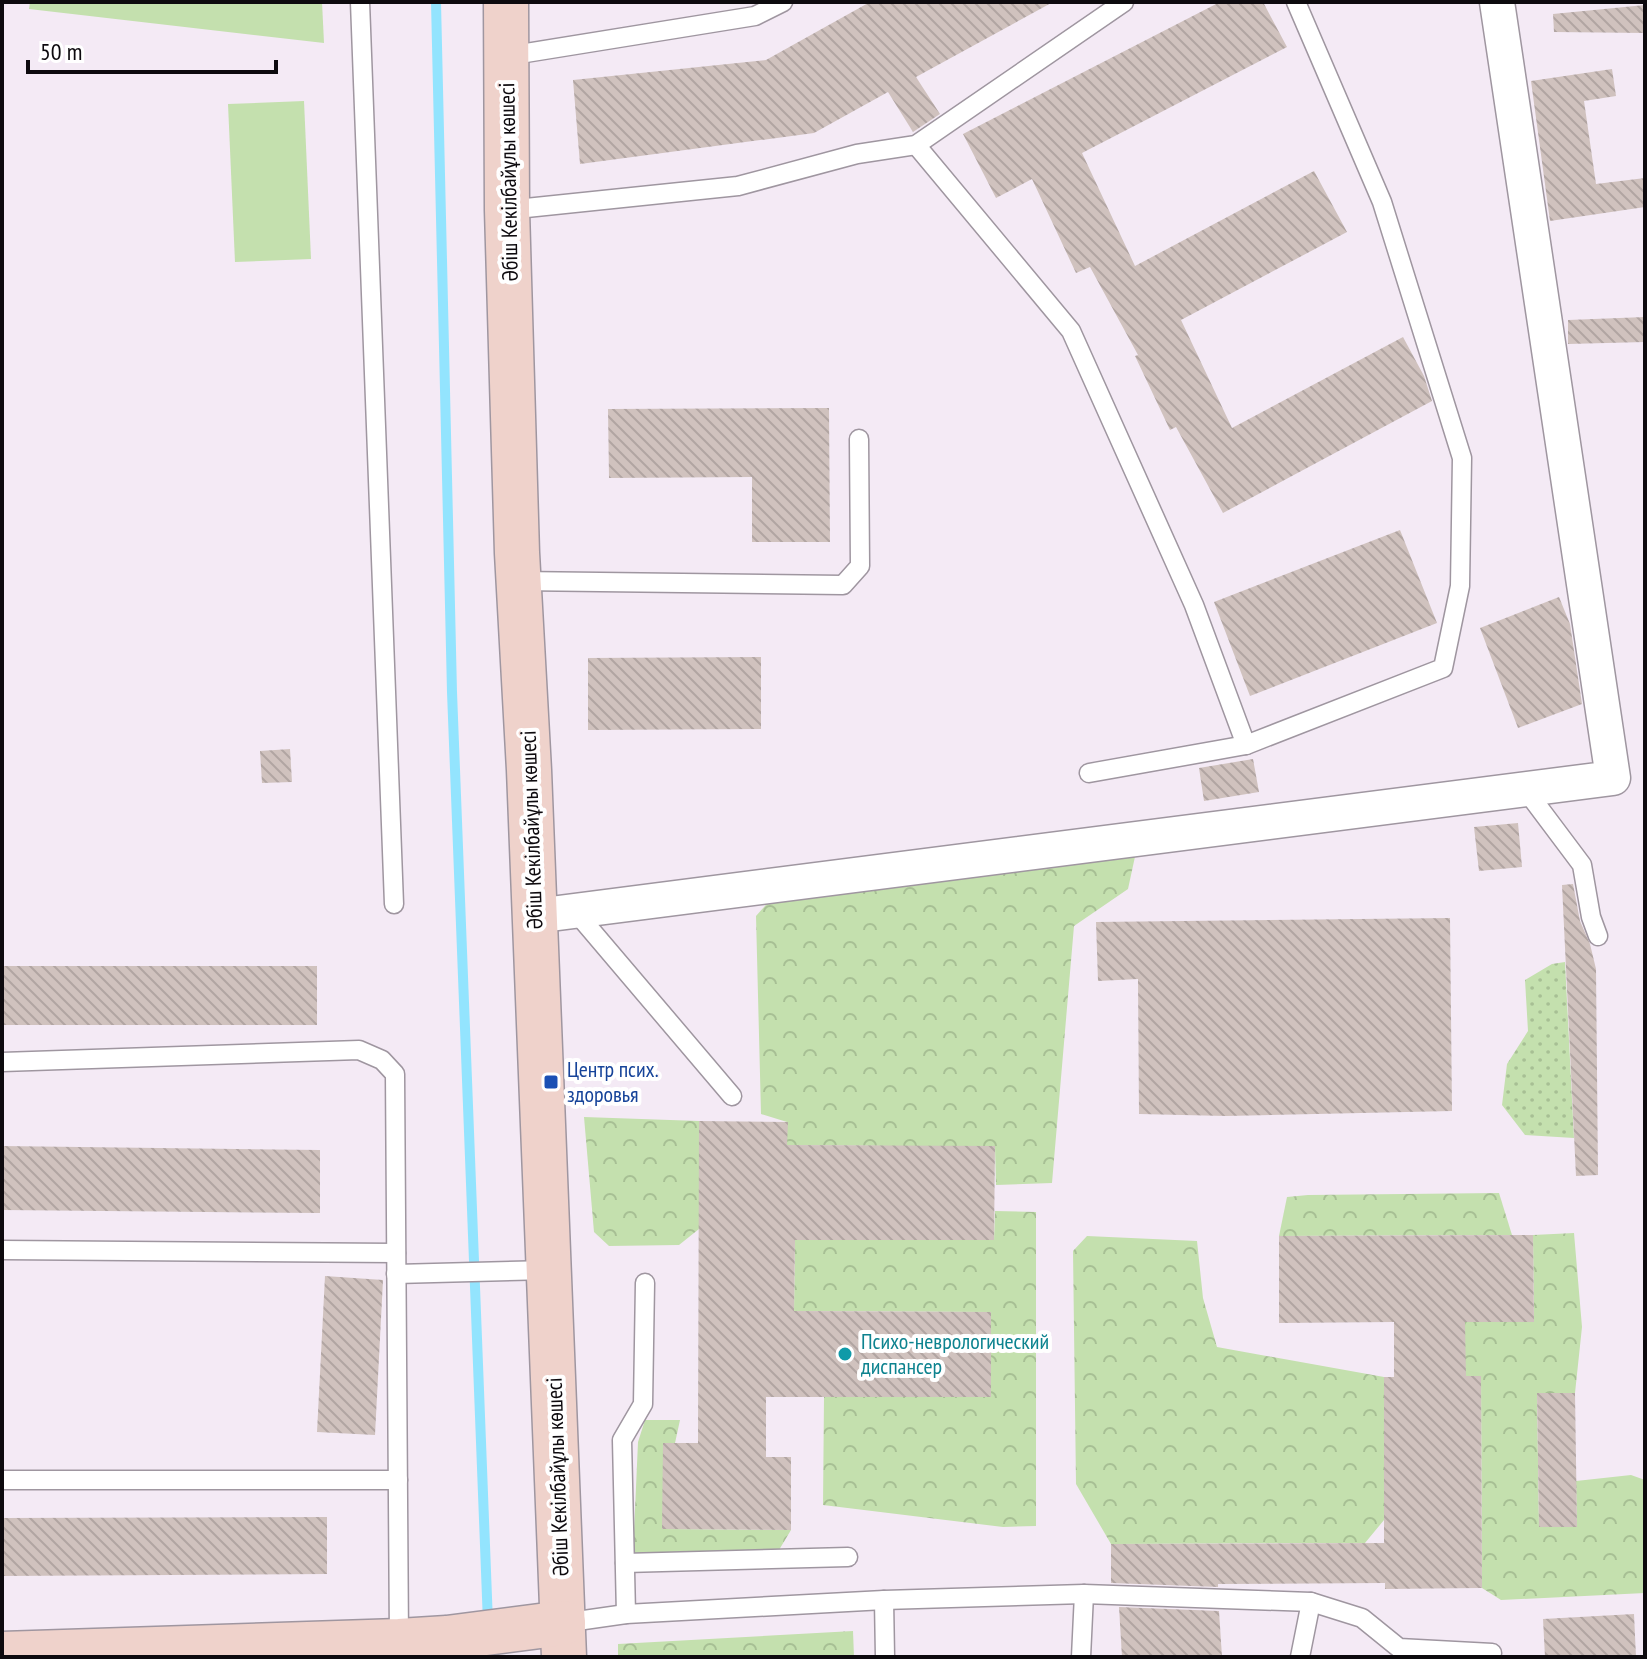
<svg xmlns="http://www.w3.org/2000/svg" width="1647" height="1659" font-family="'PT Sans Narrow',sans-serif">
<style>
.grass{fill:url(#grass-dots)}
.forest{fill:url(#forest-crowns)}
.pitch{fill:#c4e0ae}
.lines{fill:none;stroke-linecap:round;stroke-linejoin:round}
.stream{stroke:#93e4fe;stroke-width:10}
.building{fill:url(#building-back-hatch)}
.lane-casing{stroke:#9f96a0;stroke-width:21}
.street-casing{stroke:#9f96a0;stroke-width:37}
.secondary-casing{stroke:#9f96a0;stroke-width:47}
.lane{stroke:#fff;stroke-width:18}
.street{stroke:#fff;stroke-width:34}
.secondary{stroke:#efd2cb;stroke-width:44}
.transit-dot{fill:#1a4fb4;stroke:#fff;stroke-width:3}
.culture-dot{fill:#0f9aa8;stroke:#fff;stroke-width:3}
.labels{text-anchor:middle;stroke-width:8;stroke-linejoin:round;paint-order:stroke}
.street-label{font-size:22px;fill:#0d0a0e;stroke:#fff}
.transit-label{font-size:22px;fill:#164399;stroke:#fff;text-anchor:start}
.culture-label{font-size:22px;fill:#0d838f;stroke:#fff;text-anchor:start}
</style>
<defs>
<pattern id="grass-dots" width="8" height="8" patternUnits="userSpaceOnUse" patternTransform="scale(2)"><rect width="8" height="8" fill="#c4e0ae"/><path d="M2 2h.1M6 6h.1" fill="none" stroke="#a7bf94" stroke-width="1.8" stroke-linecap="round"/></pattern>
<pattern id="forest-crowns" width="20" height="18" patternUnits="userSpaceOnUse" patternTransform="scale(2)"><rect width="20" height="18" fill="#c4e0ae"/><path d="M2 6a3 3 0 1 1 6 0M12 15a3 3 0 1 1 6 0" fill="none" stroke="#a7bf94"/></pattern>
<pattern id="building-back-hatch" width="6" height="6" patternUnits="userSpaceOnUse" patternTransform="scale(2)"><rect width="6" height="6" fill="#d0c2be"/><path d="M-1 5l2 2M0 0l6 6M5-1l2 2" fill="none" stroke="#b1a5a2"/></pattern>
</defs>
<rect width="100%" height="100%" fill="#f4eaf5"/>
<polygon class="grass" points="1565,962 1574,1138 1525,1135 1502,1105 1507,1064 1528,1031 1525,980 1552,964"/>
<g class="forest">
<polygon points="1136,852 1128,889 1074,926 1052,1183 996,1185 995,1147 787,1145 787,1122 761,1114 756,916 774,896"/>
<polygon points="584,1117 699,1121 699,1229 679,1245 609,1246 594,1232"/>
<polygon points="1499,1193 1512,1235 1279,1236 1287,1197 1308,1195"/>
<polygon points="995,1211 1036,1212 1036,1526 1003,1527 823,1505 824,1397 991,1397 991,1312 794,1311 795,1240 994,1240"/>
<polygon points="1574,1233 1582,1327 1575,1393 1537,1394 1539,1527 1577,1527 1576,1481 1631,1475 1645,1480 1645,1593 1501,1600 1482,1588 1481,1376 1465,1376 1465,1322 1534,1322 1533,1235"/>
<polygon points="1087,1236 1197,1241 1203,1298 1217,1347 1384,1377 1384,1520 1365,1543 1111,1544 1076,1484 1073,1251"/>
<polygon points="645,1420 680,1420 675,1443 663,1444 663,1529 791,1530 779,1550 633,1555 638,1442"/>
<polygon points="853,1631 854,1657 618,1657 618,1644"/>
</g>
<g class="pitch">
<polygon points="30,2 322,2 324,43 29,9"/>
<polygon points="304,101 311,259 235,262 228,104"/>
</g>
<g class="lines">
<polyline class="stream" points="436,2 452,692 488,1623"/>
</g>
<g class="building">
<polygon points="870,2 1053,2 916,77 940,114 913,132 888,92 814,133 580,164 573,80 766,60"/>
<polygon points="1220,2 1263,2 1287,47 1082,153 1135,266 1314,171 1347,232 1181,320 1232,428 1403,337 1424,376 1432,401 1223,513 1176,427 1170,430 1135,356 1138,355 1090,267 1076,273 1032,179 996,198 963,134"/>
<polygon points="1645,5 1645,33 1554,32 1553,14"/>
<polygon points="1612,69 1616,96 1584,101 1596,184 1645,178 1645,207 1550,221 1531,81"/>
<polygon points="1645,317 1645,342 1568,344 1568,320"/>
<polygon points="829,408 830,542 752,542 752,477 609,478 608,409"/>
<polygon points="1400,530 1437,623 1250,696 1214,602"/>
<polygon points="1559,597 1570,624 1582,704 1518,728 1480,628"/>
<polygon points="761,657 761,729 588,730 588,658"/>
<polygon points="290,749 292,782 262,783 260,751"/>
<polygon points="1253,759 1259,792 1204,801 1199,768"/>
<polygon points="1518,823 1522,867 1479,871 1474,827"/>
<polygon points="1573,884 1580,921 1590,944 1596,969 1598,1175 1576,1176 1562,885"/>
<polygon points="1450,918 1452,1111 1226,1116 1139,1114 1138,979 1098,981 1096,922"/>
<rect x="2" y="966" width="315" height="59"/>
<polygon points="699,1121 788,1122 787,1145 995,1146 994,1240 795,1240 794,1311 991,1312 991,1397 766,1397 766,1457 791,1457 791,1530 662,1529 663,1443 698,1443"/>
<polygon points="2,1146 320,1150 320,1213 2,1210"/>
<polygon points="1533,1235 1534,1322 1465,1322 1466,1376 1481,1376 1482,1588 1385,1589 1385,1583 1218,1584 1218,1587 1111,1583 1111,1544 1384,1543 1384,1377 1394,1377 1394,1322 1279,1323 1279,1236"/>
<polygon points="325,1276 383,1280 375,1435 317,1432"/>
<polygon points="1537,1393 1575,1393 1577,1527 1539,1527"/>
<polygon points="327,1517 327,1574 2,1576 2,1518"/>
<polygon points="1119,1607 1219,1611 1222,1657 1122,1657"/>
<polygon points="1634,1614 1636,1657 1545,1657 1543,1619"/>
</g>
<g class="lines">
<defs>
<g id="lane">
<polyline points="360,2 394,904"/>
<polyline points="507,56 755,16 783,2"/>
<polyline points="916,145 1071,331 1194,605 1246,745 1443,668 1460,586 1462,458 1382,202 1296,2"/>
<polyline points="507,210 738,186 857,154 916,145 1124,2"/>
<polyline points="518,581 843,585 860,566 859,439"/>
<polyline points="1089,773 1246,745"/>
<polyline points="1525,789 1582,865 1591,917 1598,936"/>
<polyline points="574,910 732,1096"/>
<polyline points="2,1062 359,1050 382,1060 395,1074 399,1641"/>
<polyline points="2,1250 396,1253"/>
<polyline points="396,1274 549,1270"/>
<polyline points="2,1480 398,1480"/>
<polyline points="625,1563 848,1557"/>
<polyline points="884,1600 885,1657"/>
<polyline points="626,1614 622,1440 643,1404 645,1283"/>
<polyline points="563,1623 626,1614 884,1600 1084,1594 1311,1602 1362,1618 1399,1648 1492,1653"/>
<polyline points="1081,1657 1084,1594"/>
<polyline points="1300,1657 1311,1602"/>
</g>
<polyline id="street" points="535,916 1613,778 1497,2"/>
<g id="secondary">
<polyline points="506,2 507,210 517,553 529,770 564,1657"/>
<polyline points="2,1654 399,1641 447,1638 563,1623"/>
</g>
</defs>
<use href="#lane" class="lane-casing"/>
<use href="#street" class="street-casing"/>
<use href="#secondary" class="secondary-casing"/>
<use href="#lane" class="lane"/>
<use href="#street" class="street"/>
<use href="#secondary" class="secondary"/>
</g>
<rect class="transit-dot" x="543" y="1074" width="16" height="16" rx="4"/>
<circle class="culture-dot" cx="845" cy="1354" r="8"/>
<g class="labels">
<g class="street-label">
<text transform="translate(508 182) rotate(-91)" y="8">Әбіш Кекілбайұлы көшесі</text>
<text transform="translate(531 830) rotate(-92)" y="8">Әбіш Кекілбайұлы көшесі</text>
<text transform="translate(557 1477) rotate(-92)" y="8">Әбіш Кекілбайұлы көшесі</text>
</g>
<g class="transit-label">
<text x="567" y="1077">Центр псих.<tspan x="567" dy="25">здоровья</tspan></text>
</g>
<g class="culture-label">
<text x="861" y="1349">Психо-неврологический<tspan x="861" dy="25">диспансер</tspan></text>
</g>
</g>
<rect width="1647" height="1659" fill="none" stroke="#0d0a0e" stroke-width="8"/>
<path d="M28 60v12h248v-12" fill="none" stroke="#0d0a0e" stroke-width="4"/>
<text x="40" y="60" font-size="24" fill="#0d0a0e" stroke="#ffffff" stroke-width="6" paint-order="stroke">50 m</text>
</svg>
